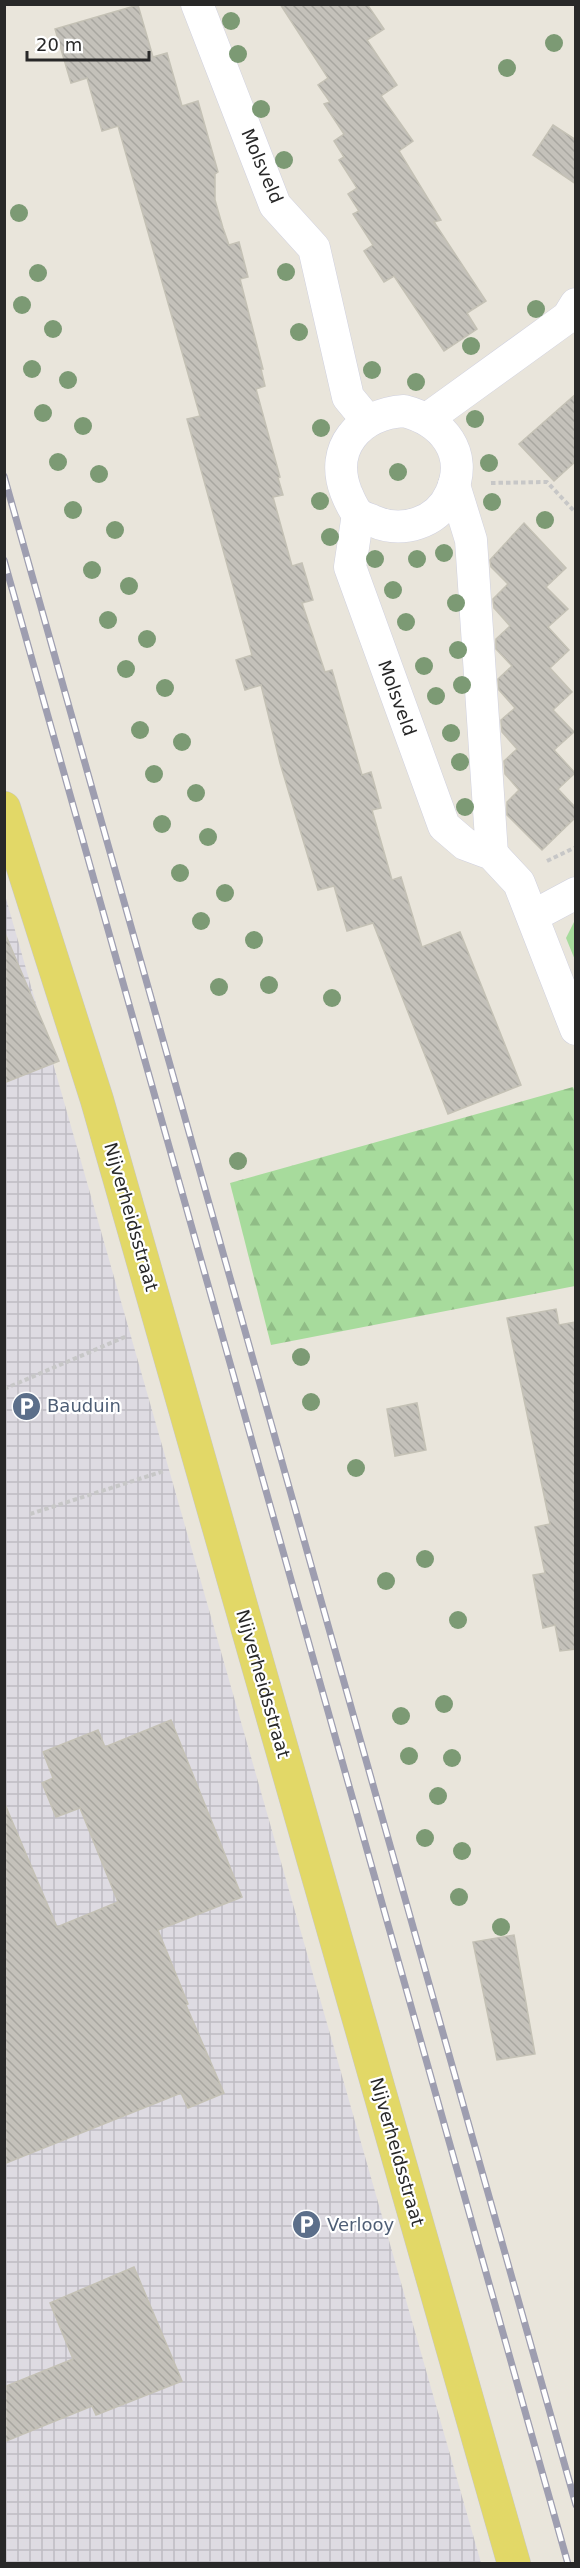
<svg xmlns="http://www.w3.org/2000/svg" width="580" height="2568" font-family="'DejaVu Sans',sans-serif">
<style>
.industrial{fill:url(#industrial-grid)}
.grass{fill:url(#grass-tufts)}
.forest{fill:url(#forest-firs)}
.building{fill:url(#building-back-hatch);stroke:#c4c1b5;stroke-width:1.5}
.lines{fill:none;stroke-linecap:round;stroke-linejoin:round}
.minor-casing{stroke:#d0d1df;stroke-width:33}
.primary-casing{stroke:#c7c7c7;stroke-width:34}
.path{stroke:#c7c7c7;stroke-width:4;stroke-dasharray:4.5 3;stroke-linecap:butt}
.minor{stroke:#fff;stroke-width:32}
.primary{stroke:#e2d867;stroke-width:33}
.rail-casing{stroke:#9e9eb0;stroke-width:7}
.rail{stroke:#fff;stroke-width:4.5;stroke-dasharray:14;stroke-linecap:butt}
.tree{fill:#7c9a74}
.labels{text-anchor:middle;stroke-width:4.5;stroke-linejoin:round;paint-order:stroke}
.street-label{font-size:18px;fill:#282828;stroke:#fff}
.service-label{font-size:18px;fill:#4e5e75;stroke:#fff;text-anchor:start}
</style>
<defs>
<pattern id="industrial-grid" width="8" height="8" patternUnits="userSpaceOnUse" patternTransform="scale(1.5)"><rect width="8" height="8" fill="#dedbe2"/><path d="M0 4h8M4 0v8" fill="none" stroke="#bebcc2"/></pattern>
<pattern id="grass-tufts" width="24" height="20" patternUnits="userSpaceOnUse" patternTransform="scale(1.5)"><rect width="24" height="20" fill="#a7db9c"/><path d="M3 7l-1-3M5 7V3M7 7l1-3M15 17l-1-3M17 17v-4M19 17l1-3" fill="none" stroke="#90bc86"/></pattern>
<pattern id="forest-firs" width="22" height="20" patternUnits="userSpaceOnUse" patternTransform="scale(1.5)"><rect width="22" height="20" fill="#a7db9c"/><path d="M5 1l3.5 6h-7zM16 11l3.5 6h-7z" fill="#90bc86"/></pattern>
<pattern id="building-back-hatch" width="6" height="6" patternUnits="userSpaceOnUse" patternTransform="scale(1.5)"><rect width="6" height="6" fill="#c4c1ba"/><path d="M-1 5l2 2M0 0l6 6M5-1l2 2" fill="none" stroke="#a8a6a0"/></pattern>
</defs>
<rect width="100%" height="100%" fill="#e9e5db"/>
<polygon class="industrial" points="5,895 481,2563 5,2563"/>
<polygon class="grass" points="575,920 575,960 566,938"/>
<polygon class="forest" points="573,1087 576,1095 575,1286 271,1345 230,1183"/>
<g class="building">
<polygon points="280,4 367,4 384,29 367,40 397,85 381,96 413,141 399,151 441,220 434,222 486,301 467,313 477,329 444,351 394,276 384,282 364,251 373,245 353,214 359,211 348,194 357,188 339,160 344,157 334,141 344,134 324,104 330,102 318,85 328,78"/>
<polygon points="138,5 153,57 167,53 182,106 198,101 218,172 215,174 215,200 223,228 229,245 239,242 248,277 240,279 263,369 261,369 265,386 256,389 280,477 278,478 283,495 273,497 292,566 302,563 313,600 302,603 325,672 332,670 362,775 371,772 381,808 372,810 392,880 401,877 422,947 460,932 521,1085 448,1114 373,923 347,931 334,886 318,890 280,763 261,685 245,690 236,660 252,655 187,419 200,416 118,126 102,131 87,78 71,83 55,29"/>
<polygon points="553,125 576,140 576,184 533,155"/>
<polygon points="576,394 576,461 554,481 519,444"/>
<polygon points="524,523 566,568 546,587 568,609 548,627 569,650 550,668 572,692 553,710 574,732 554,750 575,773 558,789 576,808 576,817 542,850 507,815 507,802 519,790 505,774 504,761 517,749 502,732 501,720 515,708 499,690 498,679 512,666 496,649 496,639 510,626 494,608 493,599 508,584 491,567 490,560"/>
<polygon points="4,931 59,1061 4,1083"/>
<polygon points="556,1309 559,1325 576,1322 576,1649 560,1651 555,1625 543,1628 533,1575 545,1573 535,1527 550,1524 507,1318"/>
<polygon points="417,1403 426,1450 395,1456 387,1409"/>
<polygon points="171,1720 242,1897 158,1930 188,2004 186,2005 224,2093 188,2108 181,2093 4,2164 4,1802 57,1927 118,1902 80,1808 56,1817 42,1783 53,1778 43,1752 98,1730 105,1747"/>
<polygon points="514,1935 535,2054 497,2060 473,1942"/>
<polygon points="134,2267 182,2381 96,2415 92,2406 4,2442 4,2387 73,2359 50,2303"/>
</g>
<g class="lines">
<defs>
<g id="minor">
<polyline points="197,4 275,205 314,248 348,397 367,420"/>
<path d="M404 411C443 421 469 453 451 493 438 523 402 534 373 521 368 519 361 517 357 513 352 507 349 499 346 492 329 448 359 414 404 411Z"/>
<polyline points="427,419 568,317 576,304"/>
<polyline points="454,485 471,540 492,854"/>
<polyline points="358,514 350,567 444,826 465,844 492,854 519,883 576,1029"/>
<polyline points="533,916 576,893"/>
</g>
<polyline id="primary" points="4,808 97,1100 514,2564"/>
</defs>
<use href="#minor" class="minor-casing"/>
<use href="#primary" class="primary-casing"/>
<g class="path">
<polyline points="491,483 547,482 576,513"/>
<polyline points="547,861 576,847"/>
<polyline points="4,1389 127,1336"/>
<polyline points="30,1514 164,1471"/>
</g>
<use href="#minor" class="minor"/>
<use href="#primary" class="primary"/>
<defs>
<g id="rail">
<polyline points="4,476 576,2505"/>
<polyline points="4,560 568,2564"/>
</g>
</defs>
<use href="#rail" class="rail-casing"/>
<use href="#rail" class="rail"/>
</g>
<g class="tree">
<circle cx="231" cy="21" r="9"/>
<circle cx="554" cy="43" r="9"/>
<circle cx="238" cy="54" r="9"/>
<circle cx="507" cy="68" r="9"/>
<circle cx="261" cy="109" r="9"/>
<circle cx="284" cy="160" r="9"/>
<circle cx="19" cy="213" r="9"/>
<circle cx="286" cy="272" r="9"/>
<circle cx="38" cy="273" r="9"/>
<circle cx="22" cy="305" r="9"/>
<circle cx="536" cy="309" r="9"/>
<circle cx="53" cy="329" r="9"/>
<circle cx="299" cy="332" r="9"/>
<circle cx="471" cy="346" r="9"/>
<circle cx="32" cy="369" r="9"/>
<circle cx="372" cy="370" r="9"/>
<circle cx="68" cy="380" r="9"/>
<circle cx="416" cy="382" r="9"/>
<circle cx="43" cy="413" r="9"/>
<circle cx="475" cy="419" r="9"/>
<circle cx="83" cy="426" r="9"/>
<circle cx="321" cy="428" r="9"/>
<circle cx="58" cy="462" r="9"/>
<circle cx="489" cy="463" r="9"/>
<circle cx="398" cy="472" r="9"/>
<circle cx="99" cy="474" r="9"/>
<circle cx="320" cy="501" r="9"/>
<circle cx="492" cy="502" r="9"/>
<circle cx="73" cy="510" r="9"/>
<circle cx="545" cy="520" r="9"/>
<circle cx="115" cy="530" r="9"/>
<circle cx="330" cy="537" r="9"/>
<circle cx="444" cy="553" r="9"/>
<circle cx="375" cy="559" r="9"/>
<circle cx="417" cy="559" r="9"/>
<circle cx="92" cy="570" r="9"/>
<circle cx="129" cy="586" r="9"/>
<circle cx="393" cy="590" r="9"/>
<circle cx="456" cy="603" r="9"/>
<circle cx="108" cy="620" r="9"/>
<circle cx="406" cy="622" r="9"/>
<circle cx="147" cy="639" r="9"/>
<circle cx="458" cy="650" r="9"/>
<circle cx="424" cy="666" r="9"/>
<circle cx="126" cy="669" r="9"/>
<circle cx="462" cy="685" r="9"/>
<circle cx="165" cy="688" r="9"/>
<circle cx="436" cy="696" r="9"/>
<circle cx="140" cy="730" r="9"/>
<circle cx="451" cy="733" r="9"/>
<circle cx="182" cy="742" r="9"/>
<circle cx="460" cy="762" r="9"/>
<circle cx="154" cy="774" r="9"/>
<circle cx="196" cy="793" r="9"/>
<circle cx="465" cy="807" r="9"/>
<circle cx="162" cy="824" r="9"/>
<circle cx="208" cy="837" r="9"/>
<circle cx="180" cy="873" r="9"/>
<circle cx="225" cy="893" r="9"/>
<circle cx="201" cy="921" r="9"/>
<circle cx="254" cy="940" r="9"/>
<circle cx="269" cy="985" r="9"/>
<circle cx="219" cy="987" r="9"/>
<circle cx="332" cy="998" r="9"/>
<circle cx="238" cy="1161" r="9"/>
<circle cx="301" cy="1357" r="9"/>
<circle cx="311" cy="1402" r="9"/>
<circle cx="356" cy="1468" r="9"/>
<circle cx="425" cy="1559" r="9"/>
<circle cx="386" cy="1581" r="9"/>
<circle cx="458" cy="1620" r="9"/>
<circle cx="444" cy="1704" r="9"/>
<circle cx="401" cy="1716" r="9"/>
<circle cx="409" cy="1756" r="9"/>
<circle cx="452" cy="1758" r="9"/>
<circle cx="438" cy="1796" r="9"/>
<circle cx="425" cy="1838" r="9"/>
<circle cx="462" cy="1851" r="9"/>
<circle cx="459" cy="1897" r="9"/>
<circle cx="501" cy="1927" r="9"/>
</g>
<defs>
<symbol id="parking-disc" viewBox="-11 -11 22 22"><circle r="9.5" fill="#5c6f8a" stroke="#fff"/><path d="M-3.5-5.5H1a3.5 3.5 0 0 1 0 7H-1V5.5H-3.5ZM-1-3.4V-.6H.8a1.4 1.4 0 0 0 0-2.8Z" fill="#fff"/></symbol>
</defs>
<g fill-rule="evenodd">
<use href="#parking-disc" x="10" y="1390" width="33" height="33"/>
<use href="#parking-disc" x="290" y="2208" width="33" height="33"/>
</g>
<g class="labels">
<g class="street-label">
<text transform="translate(262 166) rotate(67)" y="6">Molsveld</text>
<text transform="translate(397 698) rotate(70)" y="6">Molsveld</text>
<text transform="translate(131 1217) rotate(74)" y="6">Nijverheidsstraat</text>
<text transform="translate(263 1684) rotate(74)" y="6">Nijverheidsstraat</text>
<text transform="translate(397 2152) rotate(74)" y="6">Nijverheidsstraat</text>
</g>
<g class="service-label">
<text x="47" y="1412">Bauduin</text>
<text x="327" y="2231">Verlooy</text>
</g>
</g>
<rect width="580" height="2568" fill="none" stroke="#282828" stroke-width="12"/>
<path d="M27 51v9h122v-9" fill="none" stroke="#282828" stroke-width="3"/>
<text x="36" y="51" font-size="18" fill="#282828" stroke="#ffffff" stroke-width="4.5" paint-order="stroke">20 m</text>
</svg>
